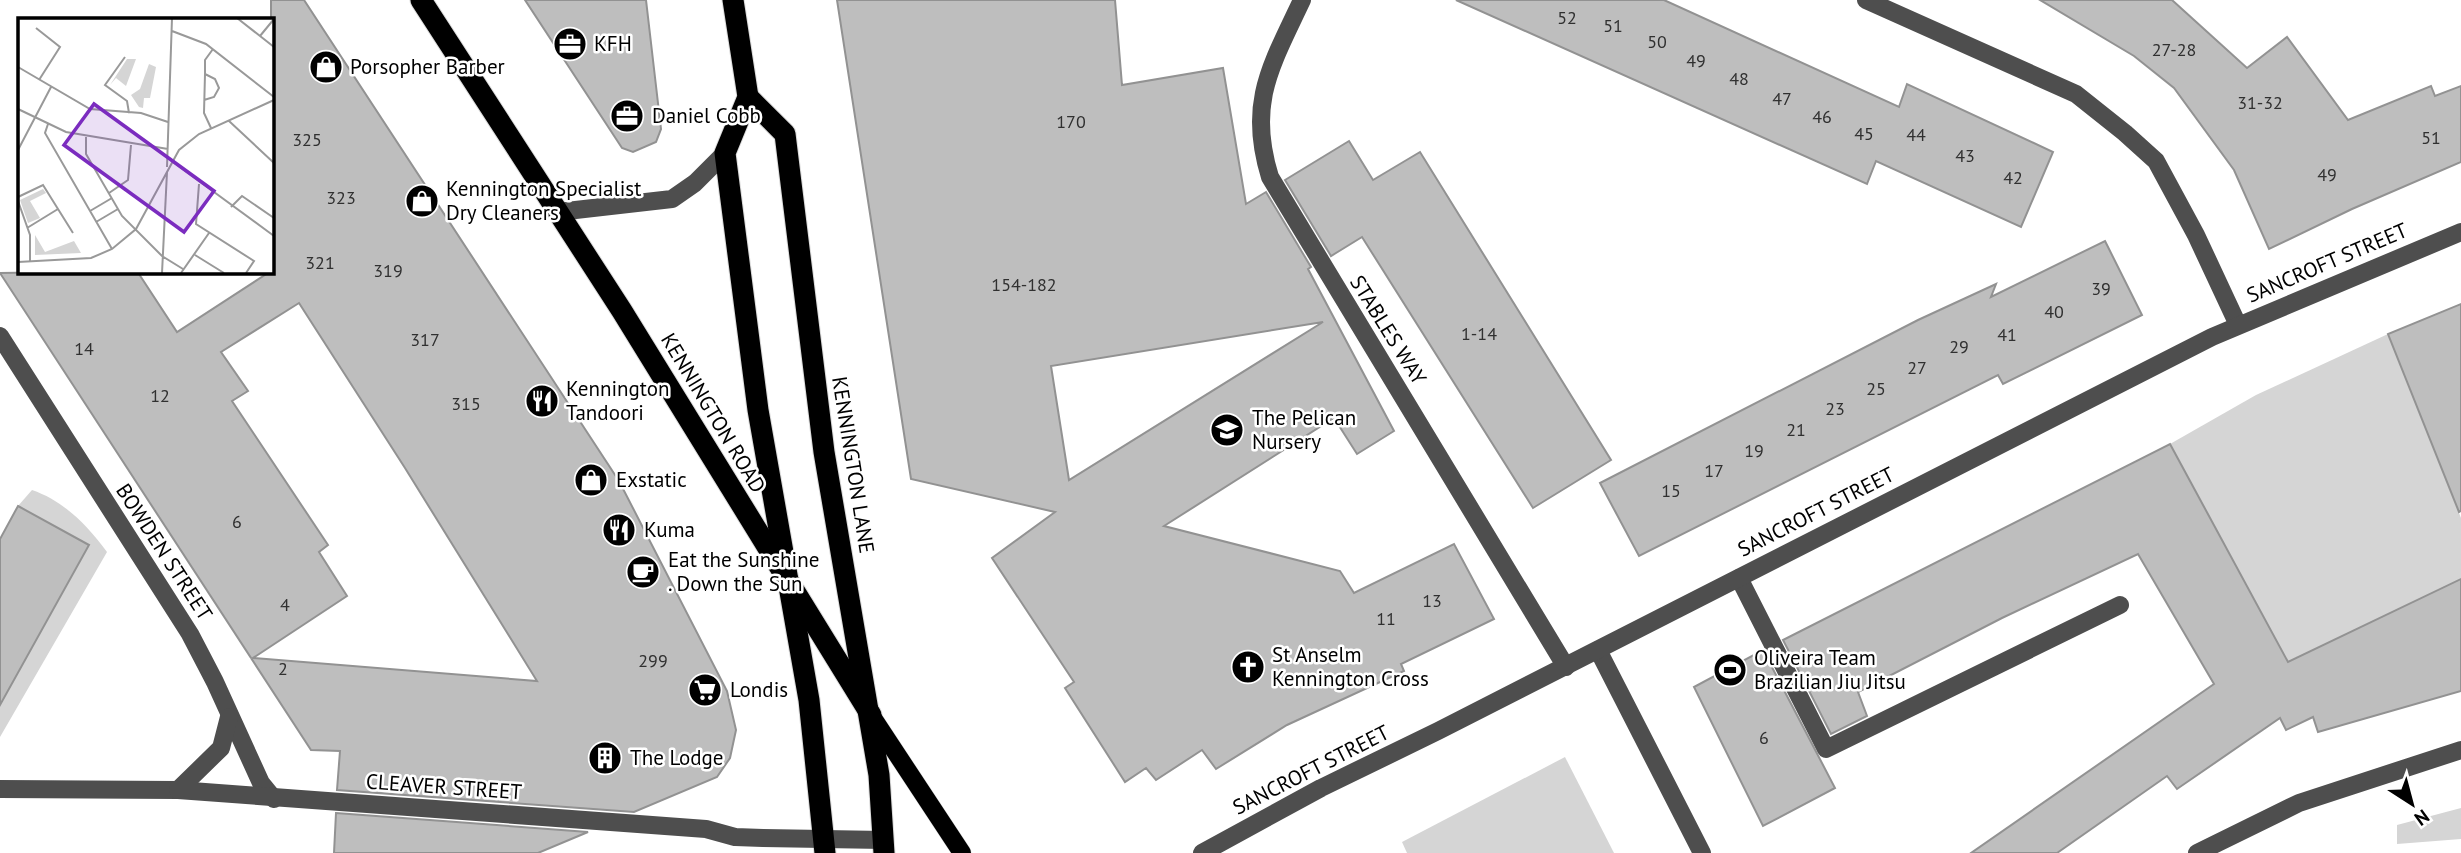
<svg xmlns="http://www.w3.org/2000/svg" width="2461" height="853" font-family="'PT Sans',sans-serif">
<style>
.green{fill:#d5d5d5}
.building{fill:#bebebe;stroke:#929292;stroke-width:2;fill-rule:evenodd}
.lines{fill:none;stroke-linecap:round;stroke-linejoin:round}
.major-casing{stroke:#dbdbdb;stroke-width:19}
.highway-casing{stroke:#dbdbdb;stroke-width:23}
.minor{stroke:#4e4e4e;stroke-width:18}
.major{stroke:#000;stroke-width:18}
.highway{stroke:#000;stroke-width:21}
.labels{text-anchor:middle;stroke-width:5;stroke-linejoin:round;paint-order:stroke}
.number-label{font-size:18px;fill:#303030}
.poi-label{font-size:21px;fill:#000;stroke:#fff;text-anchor:start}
.street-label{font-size:21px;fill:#000;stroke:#fff}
.inset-road{fill:none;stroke:#999;stroke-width:2}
.view{fill:#7b2cbf;fill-opacity:0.15;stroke:#7b2cbf;stroke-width:3.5}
.inset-edge{fill:none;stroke:#000;stroke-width:3.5}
</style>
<rect width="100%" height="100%" fill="#fff"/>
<g class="green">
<polygon points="2388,334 2461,518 2461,579 2288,663 2170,444 2256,395"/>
<path d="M32 490C64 501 87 525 107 552L0 737V705L89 545 18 506Z"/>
<polygon points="1565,757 1614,853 1407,853 1402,842"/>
<polygon points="2461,808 2461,839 2397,844 2397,825"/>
</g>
<g class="building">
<path d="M271 0H304L619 481 727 691 736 730 730 758 717 777 634 812 337 790 340 751 311 750 0 273 137 271 177 332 271 271ZM299 303 405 468 537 681 253 658 347 596 319 552 328 545 232 401 248 391 221 352Z"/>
<polygon points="525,0 646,0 661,129 656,142 633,152 622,148"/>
<path d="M837 0H1115L1122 85 1223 68 1246 204 1266 192 1311 267 1308 269 1394 431 1357 454 1334 418 1164 526 1340 571 1354 593 1454 544 1494 619 1401 664 1404 671 1287 725 1216 769 1202 750 1156 780 1146 768 1125 782 1065 688 1074 682 992 558 1055 512 911 479ZM1323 322 1069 480 1051 366Z"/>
<polygon points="1456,0 1664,0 1899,107 1907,84 2053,152 2021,227 1876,161 1867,184"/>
<polygon points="2040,0 2172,0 2247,68 2287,37 2348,120 2431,86 2435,96 2461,86 2461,162 2352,209 2269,249 2234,170 2174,88 2134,56"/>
<polygon points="1349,141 1373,180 1420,152 1611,460 1533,508 1362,237 1331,256 1285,180"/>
<polygon points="2105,241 2142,315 2003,384 1998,375 1639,556 1600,483 1918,320 1996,284 1991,297"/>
<polygon points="2461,304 2461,511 2459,512 2388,334"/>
<polygon points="2170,444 2288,662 2461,579 2461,691 2318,732 2313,717 2286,730 2280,718 2177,789 2167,776 2057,853 1971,853 2214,684 2138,554 2002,618 1858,692 1867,716 1831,734 1783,640"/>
<polygon points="18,506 89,545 0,705 0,539"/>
<polygon points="1763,650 1835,788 1763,826 1694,687"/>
<polygon points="336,813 588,832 538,853 334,853"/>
</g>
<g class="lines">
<defs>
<polyline id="major" points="871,715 962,853"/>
<g id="highway">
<polyline points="421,0 622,311 871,715"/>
<polyline points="733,0 748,97 725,153 758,410 809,700 825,853"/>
<polyline points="748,97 785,134 824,452 879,775 884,853"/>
</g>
</defs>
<use href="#major" class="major-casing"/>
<use href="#highway" class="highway-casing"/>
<g class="minor">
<path d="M1302 0C1271 66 1247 103 1270 177L1566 667"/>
<polyline points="1866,0 2076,94 2125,133 2156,161 2196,235 2238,325"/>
<polyline points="558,212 672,199 695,183 725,153"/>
<polyline points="0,336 190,634 215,682 261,783 274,799"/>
<polyline points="1739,578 1826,749 2120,605"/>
<polyline points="1598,650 1702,853"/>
<polyline points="0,789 178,790 706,829 735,837 763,838 884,840"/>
<polyline points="178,790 221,748 229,717"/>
<polyline points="1202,853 1321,788 1438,731 2212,337 2461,232"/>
<polyline points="2197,853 2299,803 2461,750"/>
</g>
<use href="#major" class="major"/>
<use href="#highway" class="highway"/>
</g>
<defs>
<symbol id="office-disc" viewBox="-11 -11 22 22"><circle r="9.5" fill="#000" stroke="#fff"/><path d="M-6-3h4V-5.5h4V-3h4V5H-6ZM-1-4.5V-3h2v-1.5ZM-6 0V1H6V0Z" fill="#fff"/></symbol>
<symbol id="shop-disc" viewBox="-11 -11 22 22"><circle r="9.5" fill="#000" stroke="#fff"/><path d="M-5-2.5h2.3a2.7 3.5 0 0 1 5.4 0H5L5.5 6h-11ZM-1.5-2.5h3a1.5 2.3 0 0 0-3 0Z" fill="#fff"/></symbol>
<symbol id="restaurant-disc" viewBox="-11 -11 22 22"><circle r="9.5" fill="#000" stroke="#fff"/><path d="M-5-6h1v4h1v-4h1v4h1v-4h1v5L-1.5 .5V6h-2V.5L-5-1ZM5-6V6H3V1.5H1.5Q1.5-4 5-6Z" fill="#fff"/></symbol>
<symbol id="school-disc" viewBox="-11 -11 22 22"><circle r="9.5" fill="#000" stroke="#fff"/><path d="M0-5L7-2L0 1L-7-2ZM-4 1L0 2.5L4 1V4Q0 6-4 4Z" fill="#fff"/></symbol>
<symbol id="cafe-disc" viewBox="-11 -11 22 22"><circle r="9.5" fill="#000" stroke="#fff"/><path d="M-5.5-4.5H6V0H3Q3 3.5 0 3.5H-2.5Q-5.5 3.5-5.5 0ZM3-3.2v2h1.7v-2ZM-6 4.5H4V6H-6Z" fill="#fff"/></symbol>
<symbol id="church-disc" viewBox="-11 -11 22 22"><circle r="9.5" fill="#000" stroke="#fff"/><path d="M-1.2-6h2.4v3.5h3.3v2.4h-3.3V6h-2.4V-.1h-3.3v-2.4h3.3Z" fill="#fff"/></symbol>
<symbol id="stadium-disc" viewBox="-11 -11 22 22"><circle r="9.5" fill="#000" stroke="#fff"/><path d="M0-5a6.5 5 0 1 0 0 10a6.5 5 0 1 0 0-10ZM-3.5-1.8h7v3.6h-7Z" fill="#fff"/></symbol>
<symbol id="supermarket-disc" viewBox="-11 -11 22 22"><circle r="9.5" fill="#000" stroke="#fff"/><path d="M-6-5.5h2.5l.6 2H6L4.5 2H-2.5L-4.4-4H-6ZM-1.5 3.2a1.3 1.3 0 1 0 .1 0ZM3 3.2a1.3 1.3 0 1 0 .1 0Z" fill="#fff"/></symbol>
<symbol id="building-disc" viewBox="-11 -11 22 22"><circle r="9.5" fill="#000" stroke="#fff"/><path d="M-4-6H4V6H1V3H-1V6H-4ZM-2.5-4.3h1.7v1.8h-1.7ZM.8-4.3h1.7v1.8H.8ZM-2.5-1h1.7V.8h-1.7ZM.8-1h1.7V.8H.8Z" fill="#fff"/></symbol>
</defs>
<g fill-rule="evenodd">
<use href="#office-disc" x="551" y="25" width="38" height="38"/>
<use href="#shop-disc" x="307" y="48" width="38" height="38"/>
<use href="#office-disc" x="608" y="97" width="38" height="38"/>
<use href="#shop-disc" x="403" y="182" width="38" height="38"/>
<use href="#restaurant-disc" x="523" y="382" width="38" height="38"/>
<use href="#school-disc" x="1208" y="411" width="38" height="38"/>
<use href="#shop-disc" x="572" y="461" width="38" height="38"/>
<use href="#restaurant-disc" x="600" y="511" width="38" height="38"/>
<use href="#cafe-disc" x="624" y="553" width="38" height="38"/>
<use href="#church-disc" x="1229" y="648" width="38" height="38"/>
<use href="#stadium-disc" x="1711" y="651" width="38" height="38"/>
<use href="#supermarket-disc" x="686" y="671" width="38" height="38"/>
<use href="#building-disc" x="586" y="739" width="38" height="38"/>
</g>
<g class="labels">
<g class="number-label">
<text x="1567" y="24">52</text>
<text x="1613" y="32">51</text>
<text x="1657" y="48">50</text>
<text x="2174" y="56">27-28</text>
<text x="1696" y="67">49</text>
<text x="1739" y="85">48</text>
<text x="1782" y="105">47</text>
<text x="2260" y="109">31-32</text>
<text x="1822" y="123">46</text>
<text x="1071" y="128">170</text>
<text x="1864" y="140">45</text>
<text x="1916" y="141">44</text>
<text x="2431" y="144">51</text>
<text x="307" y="146">325</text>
<text x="1965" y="162">43</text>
<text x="2327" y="181">49</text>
<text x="2013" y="184">42</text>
<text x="341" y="204">323</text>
<text x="320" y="269">321</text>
<text x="388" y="277">319</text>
<text x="1024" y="291">154-182</text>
<text x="2101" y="295">39</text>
<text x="2054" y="318">40</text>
<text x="1479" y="340">1-14</text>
<text x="2007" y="341">41</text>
<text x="425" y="346">317</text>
<text x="1959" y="353">29</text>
<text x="84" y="355">14</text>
<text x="1917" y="374">27</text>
<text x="1876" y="395">25</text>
<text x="160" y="402">12</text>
<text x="466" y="410">315</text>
<text x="1835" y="415">23</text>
<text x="1796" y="436">21</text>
<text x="1754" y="457">19</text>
<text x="1714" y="477">17</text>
<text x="1671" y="497">15</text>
<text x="237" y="528">6</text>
<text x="1432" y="607">13</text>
<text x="285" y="611">4</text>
<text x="1386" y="625">11</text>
<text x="653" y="667">299</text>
<text x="283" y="675">2</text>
<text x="1764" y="744">6</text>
</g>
<g class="poi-label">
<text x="594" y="51">KFH</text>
<text x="350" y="74">Porsopher Barber</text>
<text x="652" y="123">Daniel Cobb</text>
<text x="446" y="196">Kennington Specialist<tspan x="446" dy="24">Dry Cleaners</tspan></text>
<text x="566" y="396">Kennington<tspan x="566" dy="24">Tandoori</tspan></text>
<text x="1252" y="425">The Pelican<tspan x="1252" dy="24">Nursery</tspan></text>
<text x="616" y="487">Exstatic</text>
<text x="644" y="537">Kuma</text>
<text x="668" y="567">Eat the Sunshine<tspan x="668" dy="24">. Down the Sun</tspan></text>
<text x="1272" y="662">St Anselm<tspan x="1272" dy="24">Kennington Cross</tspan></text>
<text x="1754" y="665">Oliveira Team<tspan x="1754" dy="24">Brazilian Jiu Jitsu</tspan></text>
<text x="730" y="697">Londis</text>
<text x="630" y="765">The Lodge</text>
</g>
<g class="street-label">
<text transform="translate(2327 263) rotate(-23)" y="7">SANCROFT STREET</text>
<text transform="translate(1388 330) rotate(58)" y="7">STABLES WAY</text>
<text transform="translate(713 413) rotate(59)" y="7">KENNINGTON ROAD</text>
<text transform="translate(853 465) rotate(81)" y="7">KENNINGTON LANE</text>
<text transform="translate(1816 512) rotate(-27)" y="7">SANCROFT STREET</text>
<text transform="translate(164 552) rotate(57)" y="7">BOWDEN STREET</text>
<text transform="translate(1311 770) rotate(-27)" y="7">SANCROFT STREET</text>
<text transform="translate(444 787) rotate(4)" y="7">CLEAVER STREET</text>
</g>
</g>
<g transform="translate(18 18)">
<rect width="256" height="256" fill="#fff"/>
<path d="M109 41H118L108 68 98 60 92 67ZM131 46 138 49 132 80H126L125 90 121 89 113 77 122 71ZM25 171 28 175 12 183 22 200 10 205 2 182ZM17 217 27 234 56 223 63 235 17 237Z" fill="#d5d5d5"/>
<path class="inset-road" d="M219 0 256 29M18 10 42 29 21 62M154 13 188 26 256 79M242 18 256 1M107 39 87 67 109 83 111 95M0 49 72 91 123 95 150 104M186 82 196 79 201 70 197 61 187 56M0 91 48 114 150 131M211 103 256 145M30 106 27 115 94 231M193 110 186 95 187 56V42L195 31M68 119V136L104 198 144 238 165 251M0 132 33 69M155 144 256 218M149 149 154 0M181 166 178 206 236 243 228 255M91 175 110 162 113 127M0 179 25 167 55 215M0 183 12 217V243M213 189 224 178 256 200M72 193 94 180M78 204 100 191M9 210 40 191M177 237 206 255M0 244 73 240 94 231 118 211 161 132 181 116 256 82M144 255 149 154M163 255 191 215"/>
<path class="view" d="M76 86 196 173 166 214 46 127Z"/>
<rect width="256" height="256" class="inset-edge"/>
</g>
<g transform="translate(2412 804) rotate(144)" stroke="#ffffff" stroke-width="5" paint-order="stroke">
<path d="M0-5L12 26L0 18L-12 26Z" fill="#000000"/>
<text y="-10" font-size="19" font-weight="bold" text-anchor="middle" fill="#000000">N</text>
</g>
</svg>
